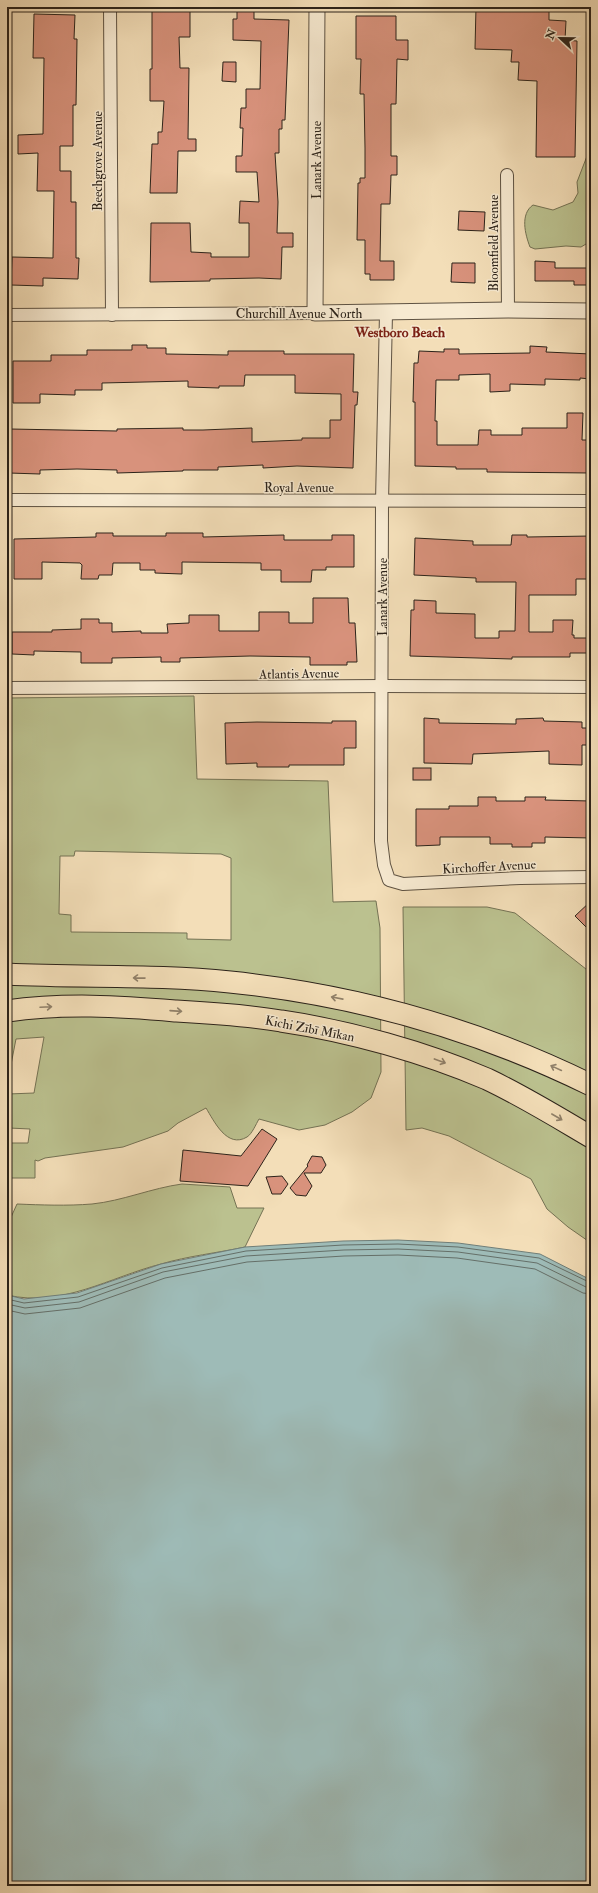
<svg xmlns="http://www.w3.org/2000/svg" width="598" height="1893" font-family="'IM FELL Double Pica',serif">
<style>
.green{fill:#bbc18f;stroke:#747254;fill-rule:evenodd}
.water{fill:#9ebbb7;stroke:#707e78}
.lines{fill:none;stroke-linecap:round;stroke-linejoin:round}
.shore{stroke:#656f68;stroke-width:1}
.building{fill:#d8927c;stroke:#2c231a}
.minor-casing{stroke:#5e5242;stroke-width:14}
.tertiary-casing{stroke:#5e5242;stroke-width:17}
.trunk-casing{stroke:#2c231a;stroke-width:23}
.minor{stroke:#f7ead1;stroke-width:12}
.tertiary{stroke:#f7ead1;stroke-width:15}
.trunk{stroke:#f3deb8;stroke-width:21}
.oneway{stroke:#908069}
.labels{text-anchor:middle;stroke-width:3;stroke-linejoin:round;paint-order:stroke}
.street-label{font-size:13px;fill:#2c231a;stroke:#f7ead1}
.neighbourhood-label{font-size:14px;font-weight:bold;fill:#7a1f14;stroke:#f7ead1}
</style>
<rect width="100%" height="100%" fill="#f3deb8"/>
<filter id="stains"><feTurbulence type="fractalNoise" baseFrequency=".005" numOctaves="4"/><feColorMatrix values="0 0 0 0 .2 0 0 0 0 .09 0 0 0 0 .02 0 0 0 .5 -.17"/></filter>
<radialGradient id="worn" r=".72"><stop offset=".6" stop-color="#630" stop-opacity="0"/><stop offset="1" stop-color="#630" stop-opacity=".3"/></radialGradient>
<g class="green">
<path d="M591 155V241L581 247 566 246 535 249 530 247C525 234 520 214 533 205L553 210 573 202 578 193 577 182 587 156Z"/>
<path d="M194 696 197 779 328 781 333 902 376 901 380 928 381 1072 371 1098 352 1112 325 1125 299 1130 259 1119C256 1124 252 1134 247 1137 227 1149 214 1121 206 1108L178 1123 168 1131 123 1147 45 1158 38 1161 35 1160V1178H7V1143H28L30 1129 9 1128 8 1094 34 1093 44 1037 16 1039 7 1085V698ZM75 851 221 854 231 858V940L187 939V933L71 932V915L59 914 60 856H74Z"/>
<polygon points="403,907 487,907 515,913 591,973 591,1243 568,1227 547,1209 531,1179 449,1136 422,1128 406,1130"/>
<path d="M182 1184 230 1187 237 1208H264L245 1247C217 1253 188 1256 161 1264 110 1277 62 1308 7 1295V1226L17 1204C41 1205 67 1206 92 1204 122 1201 152 1188 182 1184Z"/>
</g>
<polygon class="water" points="398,1240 458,1243 540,1254 591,1280 591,1886 7,1886 7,1295 24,1299 77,1293 161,1264 245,1247 343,1241"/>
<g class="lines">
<g class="shore">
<polyline points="7,1299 24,1303 78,1297 162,1268 246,1251 343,1245 398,1244 458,1247 539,1258 591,1283"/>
<polyline points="7,1304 25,1308 79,1302 163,1272 246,1256 344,1250 398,1249 458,1252 537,1263 586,1287 591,1288"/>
<polyline points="7,1310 25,1314 80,1308 165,1278 247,1262 344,1256 398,1255 457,1258 535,1269 583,1293 591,1294"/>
</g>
</g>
<g class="building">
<polygon points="152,7 190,7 190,37 179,37 180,68 189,68 188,139 196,139 196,151 178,151 177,193 150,193 152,144 158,144 158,132 162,132 164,101 150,101 150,69 152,69"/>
<polygon points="237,7 254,7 254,19 289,20 285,120 282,120 282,129 279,129 279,153 275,153 278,202 277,233 293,233 293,247 282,247 281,279 259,278 210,279 210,281 150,282 151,223 190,223 191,252 211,253 211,257 249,257 249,223 239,223 240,201 259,202 257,172 236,172 236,156 242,156 243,128 240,128 241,108 246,108 246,89 260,89 261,41 233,40 233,19 237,19"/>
<polygon points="476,7 549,8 549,20 566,21 565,40 577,41 575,157 536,157 537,81 518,80 519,62 511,62 512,50 475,49"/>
<polygon points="34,14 75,15 74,39 77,39 76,105 73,105 73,146 60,146 60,171 71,171 71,202 76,202 76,258 79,258 78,279 43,278 43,286 11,285 12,257 53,258 54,191 37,191 38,153 18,154 18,135 43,134 44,58 33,58"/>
<polygon points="356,16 396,16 396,40 408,40 408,60 397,59 396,104 391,104 391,156 397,156 397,175 391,175 390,204 381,204 380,261 394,261 394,280 370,280 370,274 365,274 365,240 357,240 358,183 360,183 360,178 365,178 365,148 364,94 360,94 361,59 356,59"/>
<polygon points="223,62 236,62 236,82 222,81"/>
<polygon points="459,211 485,212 484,231 458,230"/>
<polygon points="535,261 555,262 555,268 591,268 591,285 574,285 574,281 535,281"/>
<polygon points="452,263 475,263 475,283 451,282"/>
<polygon points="132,345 147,345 147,348 166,348 166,354 228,355 228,351 284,351 284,354 354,354 353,392 358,392 357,405 355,405 353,468 297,466 263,468 263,465 218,467 218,470 183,470 183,471 117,473 117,470 77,469 40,470 40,474 9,473 10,429 117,431 117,429 183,428 183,430 203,430 252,428 252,442 302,440 302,438 330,438 330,420 341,420 341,394 295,393 295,375 245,375 244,386 219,386 219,388 188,387 188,381 102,383 102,390 75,390 75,395 40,394 40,403 13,403 13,361 51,361 51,355 87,355 87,350 132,350"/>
<polygon points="530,346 547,347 546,352 591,354 591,379 580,378 580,380 545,379 545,385 510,384 510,391 490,392 490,374 459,375 459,380 436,380 435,421 437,421 437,445 478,445 479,430 491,430 491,435 522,435 522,428 567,428 567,413 583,413 582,440 591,440 591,473 487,472 487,469 456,469 456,467 415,466 415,402 413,402 414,363 418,363 419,351 444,352 444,349 459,349 459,354 530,353"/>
<polygon points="96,533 113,533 113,536 166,536 166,533 203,533 203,537 284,535 284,540 332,540 332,535 354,535 354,567 326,567 326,570 312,570 311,582 281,582 281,570 261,570 261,563 182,562 182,574 155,573 155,570 140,570 140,563 113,563 112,575 99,575 98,579 81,579 82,565 80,563 42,562 42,579 14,579 14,539 96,537"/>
<polygon points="512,535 527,535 527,537 591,536 591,579 576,579 576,595 529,595 529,632 553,632 553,620 573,620 572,635 574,635 574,638 591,638 591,653 570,653 570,657 512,657 512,659 410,656 411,610 414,610 414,600 436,601 436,613 475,614 475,638 499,638 499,631 515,631 516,582 476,582 476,578 414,575 415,538 473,541 473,545 511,545"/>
<polygon points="313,598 348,598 349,623 355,623 357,662 347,662 347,665 310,665 310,657 250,656 180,658 180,662 161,662 161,657 112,658 112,663 81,663 81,652 34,651 34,655 12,654 12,632 52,632 52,630 81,629 81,619 99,619 99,623 112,623 112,632 141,631 141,633 168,633 167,624 189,623 189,615 219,615 219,631 259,631 259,612 289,612 289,623 313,623"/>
<polygon points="424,718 439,719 439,723 516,724 516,719 543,718 544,721 582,722 582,728 591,728 591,745 582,745 582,765 549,764 549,751 473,754 472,764 424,763"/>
<polygon points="332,721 356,721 356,748 344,748 344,765 289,765 289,767 257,767 257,763 226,764 225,723 257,722 332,723"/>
<rect x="413" y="768" width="18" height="12"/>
<polygon points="478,797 496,797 496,801 525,801 525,797 546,797 545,800 591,801 591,838 545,837 545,843 532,843 532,847 512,847 512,844 490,844 490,837 440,837 440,845 416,846 416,809 449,809 449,806 478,806"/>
<polygon points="591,901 591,932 575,916"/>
<polygon points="262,1129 277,1139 248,1186 180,1181 183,1150 241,1156"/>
<polygon points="312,1156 322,1157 326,1165 321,1173 304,1173 312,1186 306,1196 296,1195 290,1188 308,1166 307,1165"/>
<polygon points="282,1176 288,1184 281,1194 272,1194 266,1177"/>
</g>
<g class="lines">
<defs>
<g id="minor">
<polyline points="110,7 112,315"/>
<polyline points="507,175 508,310"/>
<polyline points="386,313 382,502 381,841 384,865 389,880 403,884 520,878 591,877"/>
<polyline points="7,315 315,313"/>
<polyline points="7,500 591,501"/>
<polyline points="7,688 383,686 591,687"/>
</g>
<polyline id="tertiary" points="317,7 315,313 508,310 591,311"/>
<g id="trunk">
<path d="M7 974C81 978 156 974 230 982 357 995 477 1029 591 1085"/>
<path d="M7 1011C63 1003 119 1006 175 1011 210 1013 246 1015 281 1021 349 1031 424 1052 487 1079 523 1096 557 1117 591 1137"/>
</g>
</defs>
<use href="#minor" class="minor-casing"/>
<use href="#tertiary" class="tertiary-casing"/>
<use href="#trunk" class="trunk-casing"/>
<use href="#minor" class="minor"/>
<use href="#tertiary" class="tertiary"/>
<use href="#trunk" class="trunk"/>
</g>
<defs><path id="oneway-shaft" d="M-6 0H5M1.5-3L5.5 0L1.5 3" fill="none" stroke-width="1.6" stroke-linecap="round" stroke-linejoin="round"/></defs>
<g class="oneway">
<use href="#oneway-shaft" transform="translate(139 978) rotate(-179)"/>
<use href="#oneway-shaft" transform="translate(337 998) rotate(-169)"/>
<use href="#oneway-shaft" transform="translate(46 1007) rotate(-3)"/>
<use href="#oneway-shaft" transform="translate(176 1011) rotate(4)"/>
<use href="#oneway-shaft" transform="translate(440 1061) rotate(20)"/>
<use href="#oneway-shaft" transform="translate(556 1068) rotate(-155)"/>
<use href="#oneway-shaft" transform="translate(557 1117) rotate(30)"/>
</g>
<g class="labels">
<g class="street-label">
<text transform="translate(316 160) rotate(-90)" y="5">Lanark Avenue</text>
<text transform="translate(97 161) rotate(-90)" y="5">Beechgrove Avenue</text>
<text transform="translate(493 243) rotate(-90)" y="5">Bloomfield Avenue</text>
<text x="299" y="318">Churchill Avenue North</text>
<text x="299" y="492">Royal Avenue</text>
<text transform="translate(382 597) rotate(-90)" y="5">Lanark Avenue</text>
<text transform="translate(299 673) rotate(-1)" y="5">Atlantis Avenue</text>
<text transform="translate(489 866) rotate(-3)" y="5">Kirchoffer Avenue</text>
<text transform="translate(310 1028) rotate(11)" y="5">Kichi Zībī Mīkan</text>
</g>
<g class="neighbourhood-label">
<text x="400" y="337">Westboro Beach</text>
</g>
</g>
<rect width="598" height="1893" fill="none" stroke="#f3deb8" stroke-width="24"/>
<rect x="8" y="8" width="582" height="1877" fill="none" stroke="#2c231a" stroke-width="2"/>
<rect x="12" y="12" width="574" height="1869" fill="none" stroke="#2c231a"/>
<g transform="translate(560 38) rotate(292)" stroke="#f7ead1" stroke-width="3" paint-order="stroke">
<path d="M0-3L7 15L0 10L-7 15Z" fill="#2c231a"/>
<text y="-6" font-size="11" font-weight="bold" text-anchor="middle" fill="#2c231a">N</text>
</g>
<rect width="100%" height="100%" filter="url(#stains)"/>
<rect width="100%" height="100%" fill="url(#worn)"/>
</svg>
